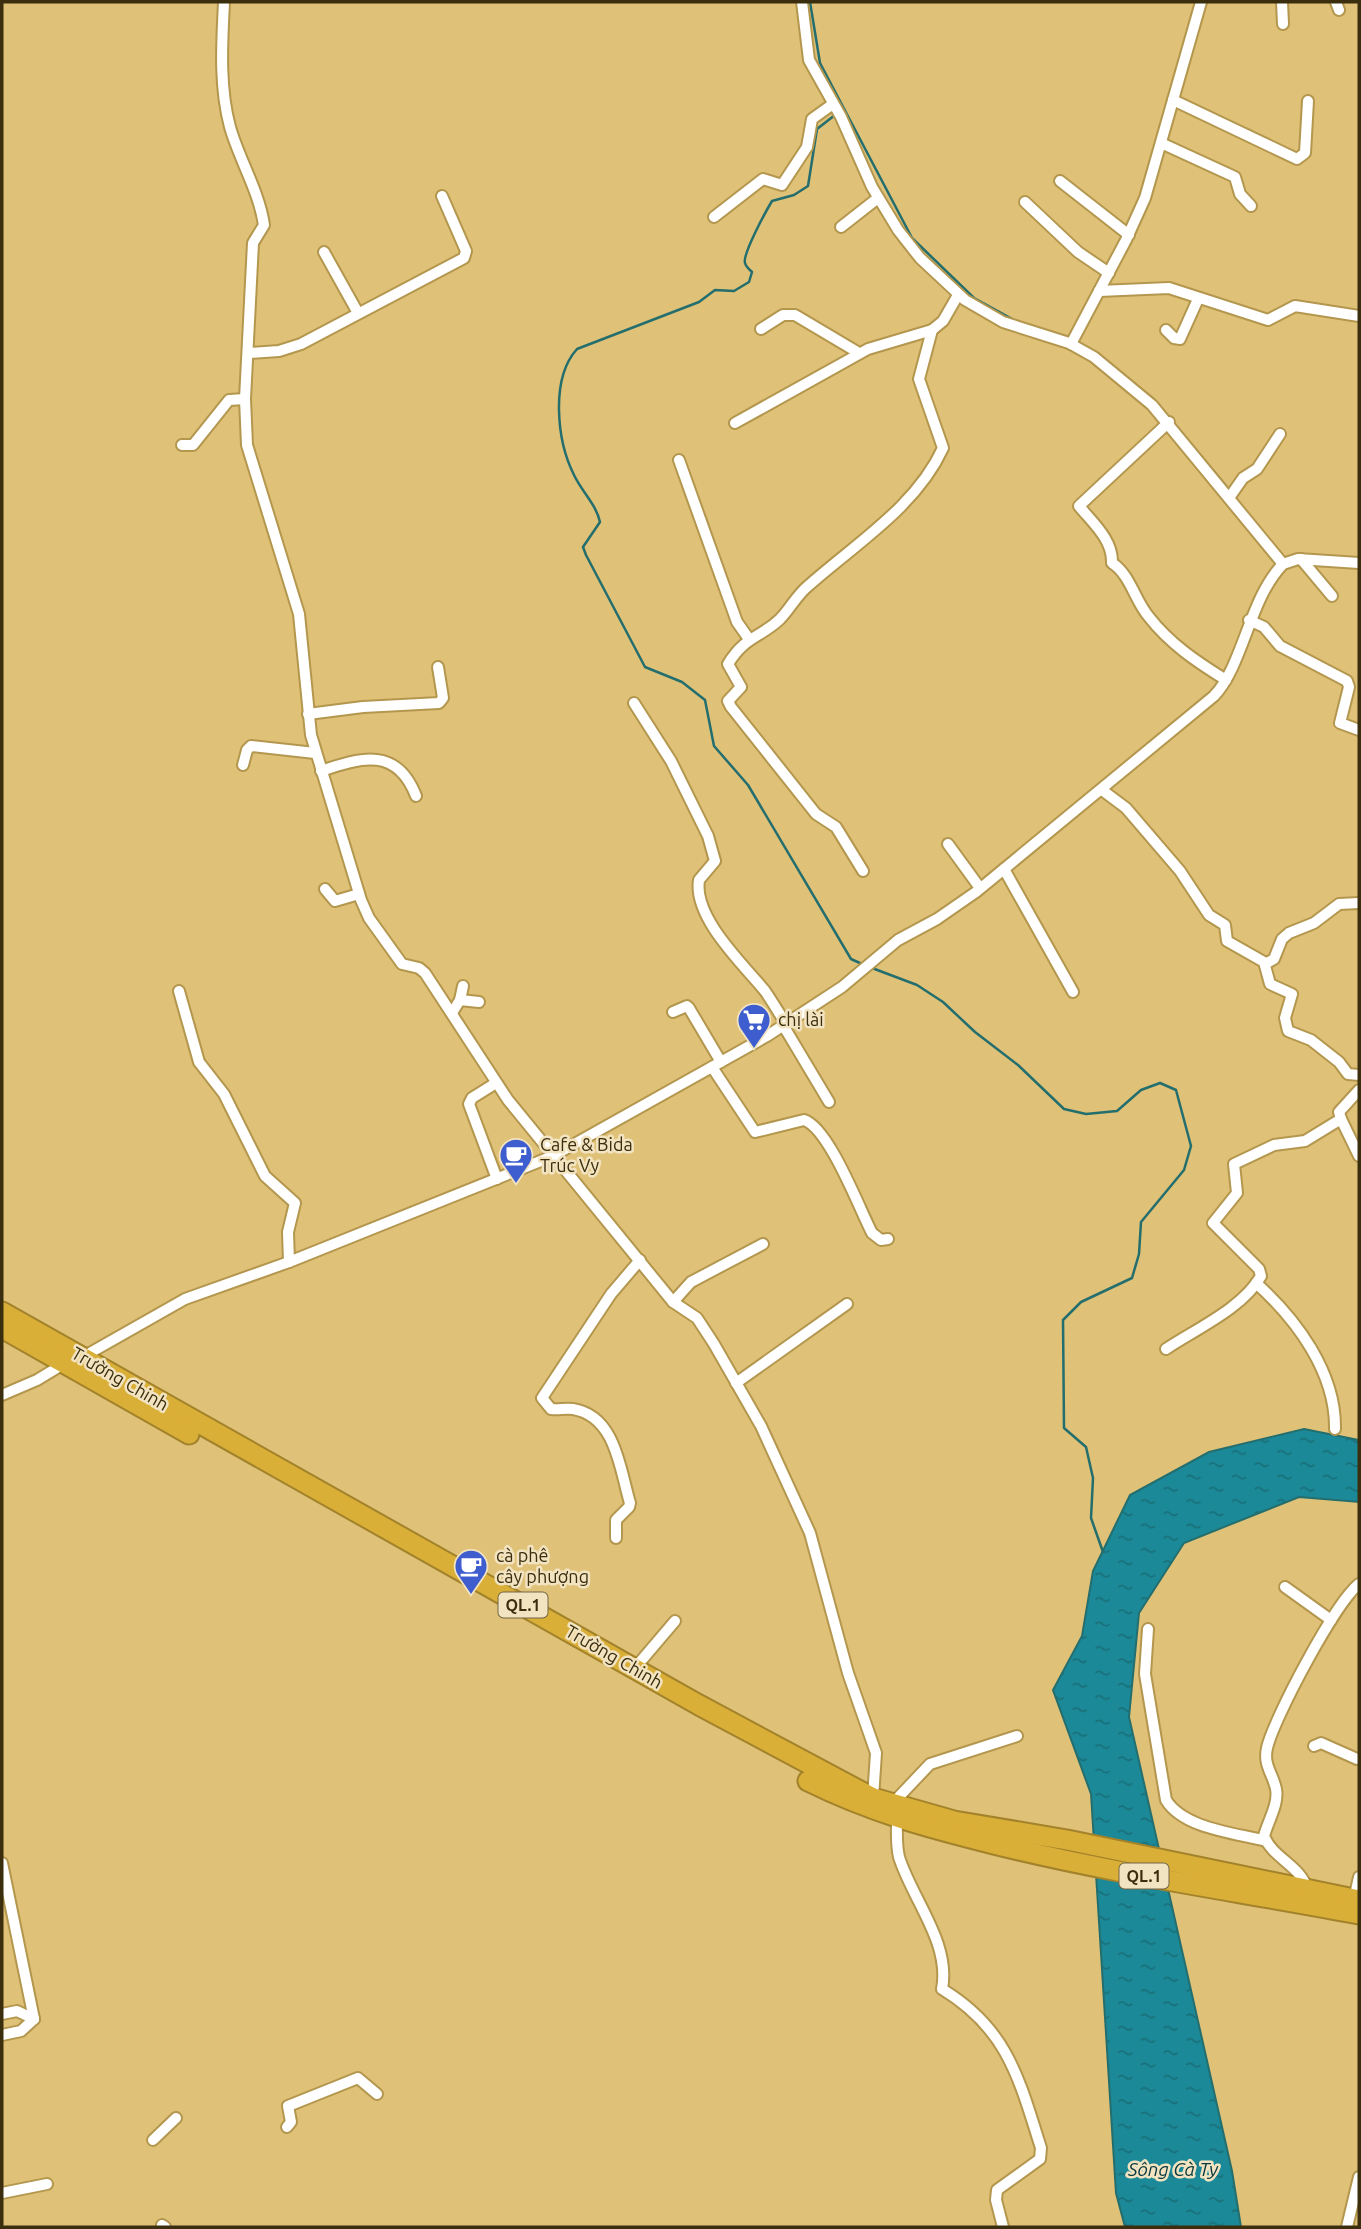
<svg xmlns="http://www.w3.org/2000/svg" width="1361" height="2229" font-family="Ubuntu,sans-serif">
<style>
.water{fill:url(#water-ripples);stroke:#246e6e;stroke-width:2}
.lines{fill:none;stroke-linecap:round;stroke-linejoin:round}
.stream{stroke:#246e6e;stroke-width:2.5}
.street-casing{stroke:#b4974e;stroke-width:14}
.highway-casing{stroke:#a2822a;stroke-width:23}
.street{stroke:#fff;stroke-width:10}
.highway{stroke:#daaf38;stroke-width:19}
.labels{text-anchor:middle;stroke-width:5;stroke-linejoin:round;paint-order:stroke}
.shield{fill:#f3e4c1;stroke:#726544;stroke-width:2}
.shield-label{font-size:16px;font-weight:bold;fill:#3a2e0f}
.poi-label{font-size:18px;fill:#3a2e0f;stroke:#f3e4c1;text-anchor:start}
.street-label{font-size:18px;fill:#3a2e0f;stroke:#f3e4c1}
.water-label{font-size:19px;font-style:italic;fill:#08383e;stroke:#f3e4c1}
</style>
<defs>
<pattern id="water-ripples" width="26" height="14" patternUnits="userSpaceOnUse" patternTransform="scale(1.75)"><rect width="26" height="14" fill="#1b8997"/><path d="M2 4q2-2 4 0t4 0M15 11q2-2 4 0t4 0" fill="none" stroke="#19707a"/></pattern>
</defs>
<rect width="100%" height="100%" fill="#dfc178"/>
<polygon class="water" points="1304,1429 1359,1440 1359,1502 1299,1497 1184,1543 1139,1613 1129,1717 1232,2171 1241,2227 1125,2227 1116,2193 1091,1794 1053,1690 1082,1636 1093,1571 1130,1495 1209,1452"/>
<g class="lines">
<g class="stream">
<polyline points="810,2 820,63 912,238 974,298 1014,320"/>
<path d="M835 115 817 129 808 186 794 195 772 201C766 211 742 255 745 263 746 267 749 269 752 272L749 282 734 291 715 290 699 302 577 349C550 379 557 441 574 475 582 492 596 504 600 522L583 547 586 555 645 667 682 682 705 700 714 746 748 785 851 959 862 964"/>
<polyline points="1103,358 1152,398"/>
<polyline points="1157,403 1231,492"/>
<polyline points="872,968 917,985 943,1002 975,1032 1018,1065 1064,1109 1086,1114 1117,1111 1141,1090 1160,1083 1176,1090 1191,1146 1184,1170 1141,1222 1139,1254 1132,1278 1081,1302 1063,1320 1064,1428 1086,1447 1093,1478 1091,1518 1103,1552"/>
</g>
<defs>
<g id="street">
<path d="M224 2C222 43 219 86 230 127 239 159 259 191 264 225L253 243 245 399 247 445 299 614 311 735 361 900 369 918 402 964 419 968 425 973 508 1100 673 1302 697 1318 714 1344 761 1426 810 1533 848 1673 876 1753 873 1798"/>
<polyline points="802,2 809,60 841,117 872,187 898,230 920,258 965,300 1003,322 1069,343 1094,357 1152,405 1283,564"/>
<polyline points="1282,2 1283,24"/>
<polyline points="1336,2 1339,10"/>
<polyline points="1173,100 1297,159 1305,153 1308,101"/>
<polyline points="1161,143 1235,177 1240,194 1251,206"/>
<polyline points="1060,181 1129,235"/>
<polyline points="1025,202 1078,252 1109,273"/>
<polyline points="714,217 763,179 782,185 807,147 812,119 833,104"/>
<polyline points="841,227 878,198"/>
<polyline points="324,252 358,313"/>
<polyline points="1099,291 1169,288 1268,320 1295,306 1359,316"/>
<polyline points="761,329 783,315 795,315 859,353"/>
<polyline points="1166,330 1174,338 1180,339 1198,299"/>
<polyline points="1071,344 1126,240 1145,198 1201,2"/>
<polyline points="249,353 279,351 301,344 464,258 466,251 442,196"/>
<path d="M1169 422 1079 506C1093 523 1113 540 1112 563 1130 574 1135 601 1149 617 1170 644 1197 662 1226 680"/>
<polyline points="735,423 868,349 932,330 943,321 958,295"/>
<polyline points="182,445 193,445 229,400 245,399"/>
<polyline points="679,460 737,622 749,639"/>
<polyline points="1229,498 1243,478 1257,469 1280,434"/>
<polyline points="1301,559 1332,596"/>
<polyline points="1249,620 1264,627 1280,646 1347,681 1349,687 1340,723 1359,730"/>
<path d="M634 703 671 761 708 836 715 861 699 880C693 918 744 965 765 991 772 1001 779 1013 786 1024"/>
<polyline points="308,714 363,707 439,703 443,698 438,667"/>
<polyline points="243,765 247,750 251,746 315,753"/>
<path d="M321 771C362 757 397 747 416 796"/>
<polyline points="1102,790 1126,808 1180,871 1209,915 1225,925 1227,941 1264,962 1270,984 1292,994 1285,1018 1288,1031 1311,1040 1339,1062 1348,1074 1359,1075"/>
<polyline points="948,844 980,888"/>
<polyline points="1004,869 1073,992"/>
<path d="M863 871 836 827 816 814 731 707 728 701 741 687 728 664C745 636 760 638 780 619 790 609 796 596 808 586 855 544 916 507 943 448L919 379 932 330"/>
<polyline points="325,889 335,901 359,894"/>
<polyline points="1265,964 1274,959 1282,939 1289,933 1314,923 1339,904 1359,903"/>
<polyline points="179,991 199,1062 224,1094 265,1176 295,1203 288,1232 289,1262"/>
<polyline points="460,1000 479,1002"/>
<polyline points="673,1012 687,1006 689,1008 721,1062"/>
<polyline points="452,1013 460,1000 463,986"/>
<polyline points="783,1025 829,1102"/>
<path d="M712 1067 755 1132 804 1120C829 1128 859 1208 872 1233L881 1240 888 1239"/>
<polyline points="496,1083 472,1098 469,1104 497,1179"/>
<polyline points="1341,1119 1359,1156"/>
<path d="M1256 1283C1296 1319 1336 1372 1335 1429"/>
<polyline points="673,1302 691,1282 763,1244"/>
<path d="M1166 1349C1196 1329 1243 1308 1261 1276L1259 1269 1213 1223 1237 1193 1234 1164 1274 1145 1305 1141 1341 1119 1339 1112 1359 1090"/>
<path d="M81 1358 185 1299 289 1262 553 1156 767 1036 842 987 898 940 937 919 976 892 1214 696C1244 664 1249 599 1283 564L1298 559 1359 563"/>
<polyline points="736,1383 847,1304"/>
<polyline points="2,1395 37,1380 65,1363"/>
<path d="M616 1538V1520L629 1507 630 1503C620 1470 616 1416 573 1409 565 1408 558 1410 551 1409L542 1398 611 1294 640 1260"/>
<polyline points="1285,1587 1331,1620"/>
<path d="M1148 1629 1145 1674 1166 1800C1184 1829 1236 1833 1266 1841"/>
<polyline points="635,1668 675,1621"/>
<polyline points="1314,1746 1321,1743 1357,1759"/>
<polyline points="892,1804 930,1764 1017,1736"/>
<path d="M897 1820C897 1832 896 1845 899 1857 912 1899 951 1943 942 1989 1008 2029 1019 2079 1041 2148L1040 2159 997 2190 996 2200 1003 2227"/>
<polyline points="2,1863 34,2019"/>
<path d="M1308 1891C1301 1865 1273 1859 1264 1836 1268 1821 1279 1804 1276 1789 1273 1774 1263 1765 1267 1748 1274 1718 1335 1603 1359 1584"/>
<polyline points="1354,1899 1359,1877"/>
<polyline points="2,2014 17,2011 34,2019"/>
<polyline points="2,2035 21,2031 34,2019"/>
<polyline points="287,2127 291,2122 288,2106 358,2078 377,2094"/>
<polyline points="153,2140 176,2118"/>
<polyline points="2,2193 47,2184"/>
<polyline points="162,2225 165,2227"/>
<polyline points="1347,2227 1359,2177"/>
</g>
<g id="highway">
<polyline points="2,1312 699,1705 873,1798 954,1821 1067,1840 1359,1900"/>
<polyline points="2,1328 189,1434"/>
<path d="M808 1781C871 1812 926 1827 994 1844 1114 1874 1237 1891 1359 1914"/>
</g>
</defs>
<use href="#street" class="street-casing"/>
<use href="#highway" class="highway-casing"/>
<use href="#street" class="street"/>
<use href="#highway" class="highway"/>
</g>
<defs>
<symbol id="supermarket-pin" viewBox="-11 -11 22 30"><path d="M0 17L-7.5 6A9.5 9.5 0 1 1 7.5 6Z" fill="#3e5ed0" stroke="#f3e4c1"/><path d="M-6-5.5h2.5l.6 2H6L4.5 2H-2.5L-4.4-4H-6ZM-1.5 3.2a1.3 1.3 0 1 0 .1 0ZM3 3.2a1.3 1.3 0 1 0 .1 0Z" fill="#fff"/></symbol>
<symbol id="cafe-pin" viewBox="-11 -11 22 30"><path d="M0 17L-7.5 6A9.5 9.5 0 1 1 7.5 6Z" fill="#3e5ed0" stroke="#f3e4c1"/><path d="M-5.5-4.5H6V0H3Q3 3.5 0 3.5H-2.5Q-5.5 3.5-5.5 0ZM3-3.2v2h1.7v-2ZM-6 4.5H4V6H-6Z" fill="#fff"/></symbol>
</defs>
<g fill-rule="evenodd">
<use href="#supermarket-pin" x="735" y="1001" width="38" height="52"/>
<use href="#cafe-pin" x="497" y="1136" width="38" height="52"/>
<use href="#cafe-pin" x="452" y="1547" width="38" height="52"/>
</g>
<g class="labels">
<g class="shield">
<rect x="498.5" y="1592.5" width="49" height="25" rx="5"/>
<rect x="1119.5" y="1863.5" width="49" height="25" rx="5"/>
</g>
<g class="shield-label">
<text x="523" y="1611">QL.1</text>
<text x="1144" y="1882">QL.1</text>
</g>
<g class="poi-label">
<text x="778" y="1026">chị lài</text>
<text x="540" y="1151">Cafe &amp; Bida<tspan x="540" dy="21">Trúc Vy</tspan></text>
<text x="496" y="1562">cà phê<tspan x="496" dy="21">cây phượng</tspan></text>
</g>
<g class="street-label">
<text transform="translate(120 1379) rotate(30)" y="6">Trường Chinh</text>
<text transform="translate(614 1657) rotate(30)" y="6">Trường Chinh</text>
</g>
<g class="water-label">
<text x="1173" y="2176">Sông Cà Ty</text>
</g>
</g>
<rect width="1361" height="2229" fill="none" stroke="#3a2e0f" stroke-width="7"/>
</svg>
